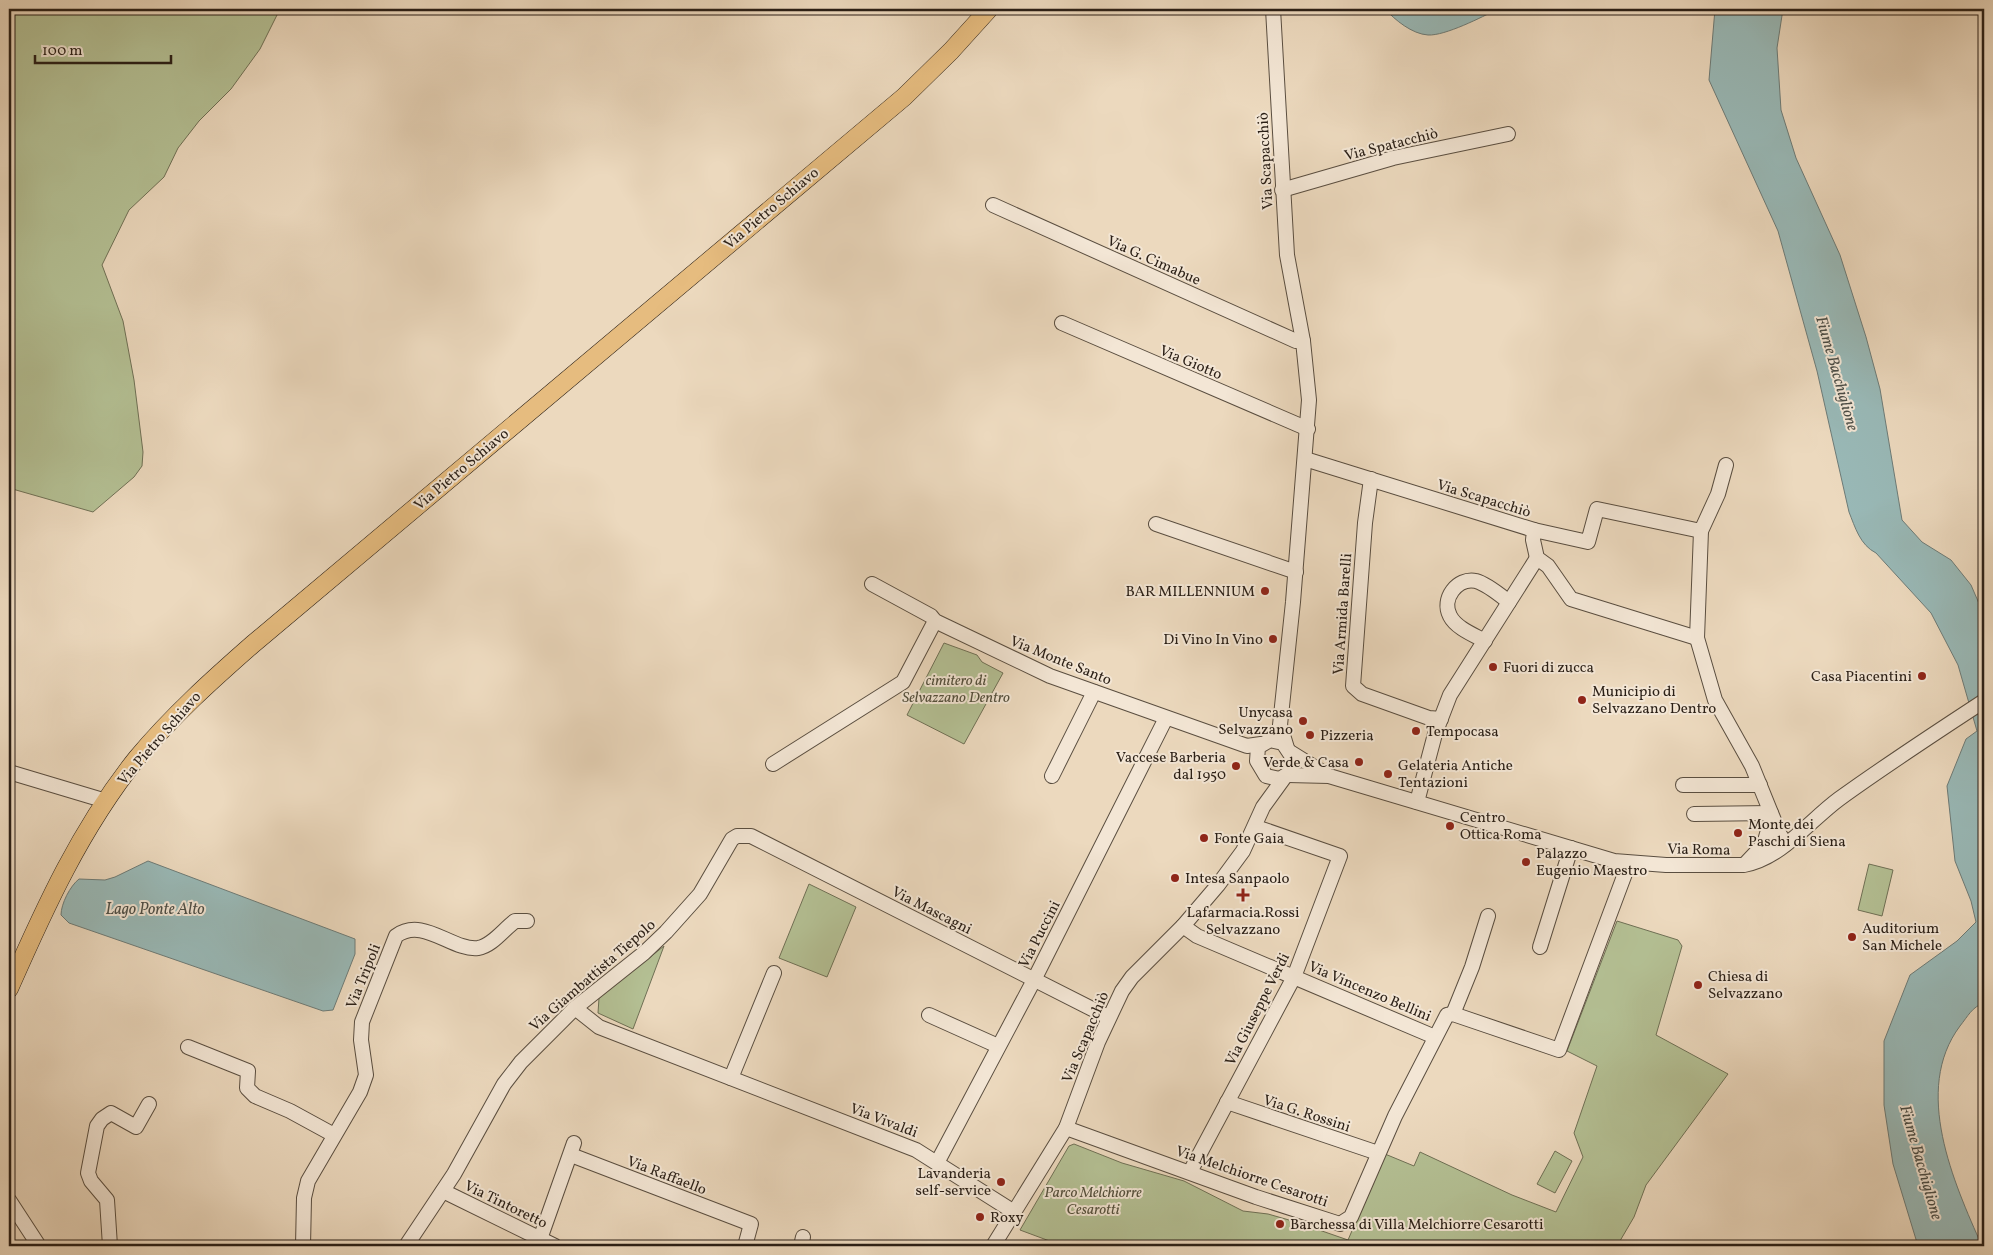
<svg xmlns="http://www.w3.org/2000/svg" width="1993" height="1255" font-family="Vollkorn,serif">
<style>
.green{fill:#b4c094;stroke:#6f7055}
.water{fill:#99b9b7;stroke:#6d7b77}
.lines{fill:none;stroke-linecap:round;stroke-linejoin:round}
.minor-casing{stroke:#5a4e40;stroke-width:16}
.major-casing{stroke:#2a1f16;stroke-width:19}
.minor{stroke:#f3e6d5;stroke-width:14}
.major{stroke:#e6bc7f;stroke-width:18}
.poi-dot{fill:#8f2418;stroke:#f3e6d5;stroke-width:2}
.labels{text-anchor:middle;stroke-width:4;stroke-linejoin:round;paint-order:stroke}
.street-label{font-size:15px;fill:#2a1f16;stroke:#f3e6d5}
.poi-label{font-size:15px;fill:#2a1f16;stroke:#f3e6d5;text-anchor:start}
.park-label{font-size:15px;font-style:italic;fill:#534f3c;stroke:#f3e6d5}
.water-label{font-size:16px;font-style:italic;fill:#4b4d46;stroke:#f3e6d5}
</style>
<rect width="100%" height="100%" fill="#ecd9be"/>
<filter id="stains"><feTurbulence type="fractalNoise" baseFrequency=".004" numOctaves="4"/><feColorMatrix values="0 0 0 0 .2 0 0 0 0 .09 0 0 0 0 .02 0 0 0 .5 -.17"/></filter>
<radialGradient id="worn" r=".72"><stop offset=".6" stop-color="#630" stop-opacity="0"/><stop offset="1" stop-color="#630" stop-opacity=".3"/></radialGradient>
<g class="green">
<polygon points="9,9 280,9 260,49 231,89 199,121 178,148 164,177 129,210 102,265 123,321 134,380 143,452 142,466 134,477 93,512 9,488"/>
<polygon points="944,643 977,655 982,662 1003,673 964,744 907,715"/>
<polygon points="1869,864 1893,870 1882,916 1858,910"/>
<polygon points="809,884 856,907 827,977 779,958"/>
<polygon points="1617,921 1678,940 1682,946 1656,1035 1728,1074 1646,1185 1634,1217 1617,1246 1063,1246 1020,1230 1069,1146 1074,1144 1122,1163 1184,1181 1243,1211 1268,1214 1296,1222 1348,1240 1385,1154 1414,1166 1420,1152 1512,1195 1556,1212 1583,1157 1574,1133 1597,1066 1567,1051"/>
<polygon points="664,946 633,1029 598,1013 599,998"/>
<polygon points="1555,1151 1572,1161 1555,1193 1537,1184"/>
</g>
<g class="water">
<path d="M1385 9H1498C1482 17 1445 36 1428 35 1412 34 1395 20 1385 9Z"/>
<path d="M1715 9H1783L1777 48 1781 110 1796 158 1840 255 1866 337 1880 389 1902 520 1922 542 1951 560 1971 585 1984 615V1003C1972 1007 1968 1016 1960 1026 1912 1090 1954 1183 1982 1246H1918L1893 1164 1884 1105V1041L1910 975 1957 941 1976 922 1971 901 1955 861 1947 786 1966 739 1977 731 1958 665 1931 613 1876 553C1860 545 1855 527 1849 512L1817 371 1778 231 1709 80Z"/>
<path d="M148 861 355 939V954L333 1010 323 1011 69 923 61 915C61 904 70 886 79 879L105 880 115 877Z"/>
</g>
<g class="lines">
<defs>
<g id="minor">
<polyline points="1273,9 1287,255 1303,341 1309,400 1293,602 1280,725 1287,748"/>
<polyline points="1282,190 1393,158 1508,134"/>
<polyline points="993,205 1296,341 1303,341"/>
<polyline points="1062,323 1308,429"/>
<polyline points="1305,459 1534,530 1533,540 1537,558 1548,566 1571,599 1697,638"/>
<polyline points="1726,465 1718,494 1701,531 1697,638 1715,700 1752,766 1780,835 1786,844"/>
<polyline points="1371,479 1365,523 1353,686 1362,694 1429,718 1441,719"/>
<polyline points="1156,524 1296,572"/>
<polyline points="1534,530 1588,542 1597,509 1701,531"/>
<polyline points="872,584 931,616 935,621 1050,676 1247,746 1261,744"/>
<path d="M1485 641C1474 635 1456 628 1450 616 1441 599 1457 577 1476 581 1487 584 1500 595 1509 602"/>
<polygon points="1270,740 1283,743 1293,758 1291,772 1280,779 1266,776 1257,761 1258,747"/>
<polyline points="1290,752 1327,775"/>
<polyline points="773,764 903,682 935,621"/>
<polyline points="9,772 106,801"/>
<path d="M1288 775 1329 776 1614 861 1666 865H1744C1782 858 1809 821 1839 799 1886 765 1935 733 1984 701"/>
<polyline points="1052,776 1094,692"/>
<polyline points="1683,785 1760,785"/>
<polyline points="1417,802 1435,734 1450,695 1537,558"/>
<polyline points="1694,814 1771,813"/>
<polyline points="1746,863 1764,844 1772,817"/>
<polyline points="1183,926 1197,936 1435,1037"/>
<polyline points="1540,947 1571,848"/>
<polyline points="575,1008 599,1027 916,1150 1014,1212"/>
<polyline points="1453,1014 1472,967 1488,916"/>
<polyline points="929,1015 998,1046"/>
<polyline points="188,1047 248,1071 247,1088 255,1096 290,1111 334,1135"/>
<polyline points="731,1078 774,973"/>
<polyline points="1227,1102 1378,1153"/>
<polyline points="1066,1128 1256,1197 1340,1224 1351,1217 1395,1116 1447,1015 1453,1014 1559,1050 1629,863"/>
<polyline points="571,1155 751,1224 745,1246"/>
<polyline points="937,1163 1034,980 1166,718"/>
<polyline points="1190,1172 1294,977 1340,856 1256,827"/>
<polyline points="443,1191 555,1246"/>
<polyline points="9,1200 39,1246"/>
<polyline points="540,1239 574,1143"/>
<polyline points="110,1246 107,1200 91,1181 88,1173 97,1126 102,1119 111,1113 136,1127 149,1104"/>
<path d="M303 1246 304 1198 308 1181 360 1092 366 1075 361 1040 362 1022 396 936C423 916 452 951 478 948 492 946 504 929 515 921H527"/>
<polyline points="406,1246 454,1174 504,1084 521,1062 575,1008 644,953 666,932 700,894 732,839 737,836 751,836 1108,1017"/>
<polyline points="801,1246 803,1237"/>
<polyline points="993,1246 1066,1128 1098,1042 1122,991 1132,977 1183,926 1218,885 1243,851 1263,807 1284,778"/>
</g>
<path id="major" d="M9 989C45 907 81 828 137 758 172 716 212 680 253 644L904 97 951 51 989 9"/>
</defs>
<use href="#minor" class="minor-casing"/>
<use href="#major" class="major-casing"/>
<use href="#minor" class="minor"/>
<use href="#major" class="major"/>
</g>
<g class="poi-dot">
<circle cx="1265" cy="591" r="5"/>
<circle cx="1273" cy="639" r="5"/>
<circle cx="1493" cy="667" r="5"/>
<circle cx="1922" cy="676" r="5"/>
<circle cx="1582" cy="700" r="5"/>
<circle cx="1303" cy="721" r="5"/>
<circle cx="1416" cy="731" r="5"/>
<circle cx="1310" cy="735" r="5"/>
<circle cx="1359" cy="762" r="5"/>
<circle cx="1236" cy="766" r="5"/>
<circle cx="1388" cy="774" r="5"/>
<circle cx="1450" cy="826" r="5"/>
<circle cx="1738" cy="833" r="5"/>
<circle cx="1204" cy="838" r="5"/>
<circle cx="1526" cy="862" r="5"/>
<circle cx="1175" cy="878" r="5"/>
<path d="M1240.5 887.5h5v5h5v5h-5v5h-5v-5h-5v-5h5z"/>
<circle cx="1852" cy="937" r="5"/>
<circle cx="1698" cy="985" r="5"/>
<circle cx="1001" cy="1182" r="5"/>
<circle cx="980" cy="1217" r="5"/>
<circle cx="1280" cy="1224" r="5"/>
</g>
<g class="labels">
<g class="street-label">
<text transform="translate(1391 144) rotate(-14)" y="5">Via Spatacchiò</text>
<text transform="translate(1265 161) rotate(-93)" y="5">Via Scapacchiò</text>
<text transform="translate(771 208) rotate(-40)" y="5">Via Pietro Schiavo</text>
<text transform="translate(1154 260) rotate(24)" y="5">Via G. Cimabue</text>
<text transform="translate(1191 362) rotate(23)" y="5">Via Giotto</text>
<text transform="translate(461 469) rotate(-40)" y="5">Via Pietro Schiavo</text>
<text transform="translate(1484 498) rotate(17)" y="5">Via Scapacchiò</text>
<text transform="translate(1342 614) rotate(-86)" y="5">Via Armida Barelli</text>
<text transform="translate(1061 660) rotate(22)" y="5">Via Monte Santo</text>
<text transform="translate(159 738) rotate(-49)" y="5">Via Pietro Schiavo</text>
<text transform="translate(1699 849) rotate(1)" y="5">Via Roma</text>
<text transform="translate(932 910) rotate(27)" y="5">Via Mascagni</text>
<text transform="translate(1039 934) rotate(-63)" y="5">Via Puccini</text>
<text transform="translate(592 975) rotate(-41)" y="5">Via Giambattista Tiepolo</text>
<text transform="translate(363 976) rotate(-68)" y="5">Via Tripoli</text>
<text transform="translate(1370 991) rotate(23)" y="5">Via Vincenzo Bellini</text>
<text transform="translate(1257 1009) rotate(-63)" y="5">Via Giuseppe Verdi</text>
<text transform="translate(1085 1037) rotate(-67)" y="5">Via Scapacchiò</text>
<text transform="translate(1307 1113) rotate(18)" y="5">Via G. Rossini</text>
<text transform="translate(884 1120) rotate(21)" y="5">Via Vivaldi</text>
<text transform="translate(667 1175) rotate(21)" y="5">Via Raffaello</text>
<text transform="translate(1252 1176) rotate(19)" y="5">Via Melchiorre Cesarotti</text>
<text transform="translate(506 1204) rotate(26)" y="5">Via Tintoretto</text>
</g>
<g class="poi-label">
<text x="1255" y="596" text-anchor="end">BAR MILLENNIUM</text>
<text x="1263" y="644" text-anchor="end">Di Vino In Vino</text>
<text x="1503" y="672">Fuori di zucca</text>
<text x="1912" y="681" text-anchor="end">Casa Piacentini</text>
<text x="1592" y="696">Municipio di<tspan x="1592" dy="17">Selvazzano Dentro</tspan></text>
<text x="1293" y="717" text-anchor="end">Unycasa<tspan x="1293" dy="17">Selvazzano</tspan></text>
<text x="1426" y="736">Tempocasa</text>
<text x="1320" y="740">Pizzeria</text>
<text x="1226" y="762" text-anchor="end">Vaccese Barberia<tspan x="1226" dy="17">dal 1950</tspan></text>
<text x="1349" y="767" text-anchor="end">Verde &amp; Casa</text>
<text x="1398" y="770">Gelateria Antiche<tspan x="1398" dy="17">Tentazioni</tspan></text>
<text x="1460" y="822">Centro<tspan x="1460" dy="17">Ottica Roma</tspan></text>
<text x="1748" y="829">Monte dei<tspan x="1748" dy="17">Paschi di Siena</tspan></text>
<text x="1214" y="843">Fonte Gaia</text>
<text x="1536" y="858">Palazzo<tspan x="1536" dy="17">Eugenio Maestro</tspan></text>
<text x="1185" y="883">Intesa Sanpaolo</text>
<text x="1243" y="917" text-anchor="middle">Lafarmacia.Rossi<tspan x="1243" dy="17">Selvazzano</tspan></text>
<text x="1862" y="933">Auditorium<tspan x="1862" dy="17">San Michele</tspan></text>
<text x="1708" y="981">Chiesa di<tspan x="1708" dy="17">Selvazzano</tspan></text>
<text x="991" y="1178" text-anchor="end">Lavanderia<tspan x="991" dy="17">self-service</tspan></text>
<text x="990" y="1222">Roxy</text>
<text x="1290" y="1229">Barchessa di Villa Melchiorre Cesarotti</text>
</g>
<g class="park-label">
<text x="956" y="685">cimitero di<tspan x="956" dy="17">Selvazzano Dentro</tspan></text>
<text x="1093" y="1197">Parco Melchiorre<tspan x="1093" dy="17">Cesarotti</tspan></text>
</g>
<g class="water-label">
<text transform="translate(1838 373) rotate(74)" y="6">Fiume Bacchiglione</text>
<text x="155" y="914">Lago Ponte Alto</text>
<text transform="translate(1922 1162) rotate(74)" y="6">Fiume Bacchiglione</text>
</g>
</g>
<rect width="1993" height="1255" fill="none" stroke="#ecd9be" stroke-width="30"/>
<rect x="10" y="10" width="1973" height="1235" fill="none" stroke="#2a1f16" stroke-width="2.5"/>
<rect x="15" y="15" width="1963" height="1225" fill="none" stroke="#2a1f16"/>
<path d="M35 55v8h136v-8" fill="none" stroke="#2a1f16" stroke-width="2.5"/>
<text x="42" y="55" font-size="15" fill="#2a1f16" stroke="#f3e6d5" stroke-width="4" paint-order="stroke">100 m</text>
<rect width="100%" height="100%" filter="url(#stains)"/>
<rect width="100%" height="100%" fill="url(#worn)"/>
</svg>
